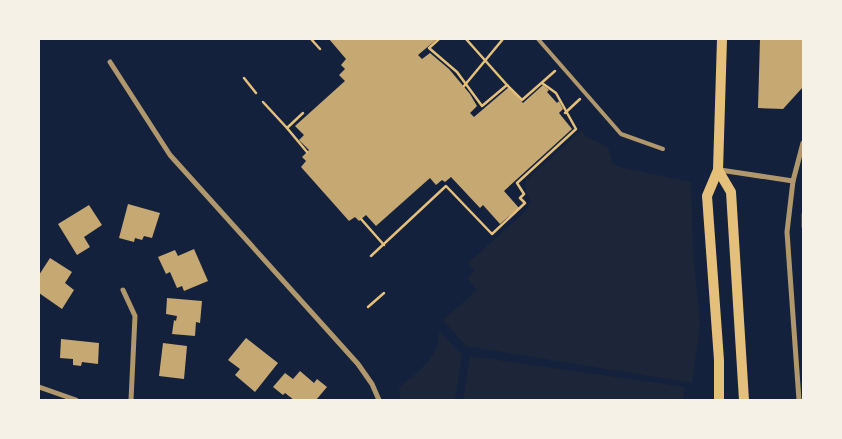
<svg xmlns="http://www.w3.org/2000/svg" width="842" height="439" font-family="'Fira Sans',sans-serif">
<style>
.green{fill:#1d2539}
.building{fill:#c6a872}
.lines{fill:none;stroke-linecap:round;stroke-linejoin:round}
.path{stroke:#e5c07b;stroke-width:2.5}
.service{stroke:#b1986c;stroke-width:4}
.minor{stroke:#b1986c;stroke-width:5}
.secondary{stroke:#e5c07b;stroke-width:10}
</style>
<rect width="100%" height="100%" fill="#14213d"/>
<g class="green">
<polygon points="582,130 585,136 608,147 612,163 619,167 691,182 693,249 700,326 692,383 466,346 443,320 477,290 467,278 475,270 468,263 523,214 531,202 526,192 526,180"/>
<path d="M439 331 462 355 455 400H400L399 388C418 371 440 358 439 331Z"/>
<polygon points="470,356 685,387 683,400 463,400"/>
</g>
<g class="building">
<polygon points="329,39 437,39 418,55 422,59 430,53 449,69 470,94 477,106 470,113 474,117 509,87 523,103 543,85 549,90 547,92 557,103 559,101 563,109 559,113 572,129 504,191 519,208 500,224 483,205 480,208 451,177 445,182 442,180 436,185 430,178 376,226 366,215 359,221 355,217 349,221 301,167 306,161 302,157 309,150 299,140 304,135 295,126 345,81 339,75 345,69 341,65 346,59"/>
<polygon points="760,39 803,39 803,87 783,109 758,108"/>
<polygon points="128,204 160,213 152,238 144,236 142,240 135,238 134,242 119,238"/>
<polygon points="89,205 102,225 84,237 90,247 77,255 58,224"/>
<polygon points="194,249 208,281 184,291 182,286 177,288 170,272 166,274 158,257 175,250 178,256"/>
<polygon points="50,258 72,272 65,283 74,290 62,309 39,293 39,275"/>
<polygon points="167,298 202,301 200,323 196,322 195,336 172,334 174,320 176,321 177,316 166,314"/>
<polygon points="246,338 278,363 255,392 235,375 240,369 228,360"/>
<polygon points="61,339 99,343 98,364 82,362 81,366 73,365 73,359 60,358"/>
<polygon points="163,343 187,346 184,379 159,376"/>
<polygon points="300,371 314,383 317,379 327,387 316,400 294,400 285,393 283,395 273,387 285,373 293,379"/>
</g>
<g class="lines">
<g class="path">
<polyline points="311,39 320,49"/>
<polyline points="439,39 429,48 457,72 482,106 507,85 466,39"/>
<polyline points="244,78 256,93"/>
<polyline points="507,85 522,100 555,71"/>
<polyline points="464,86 503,39"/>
<polyline points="263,102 287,128 303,113"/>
<polyline points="565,113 580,99"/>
<polyline points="287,128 307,152"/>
<polyline points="803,214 803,227"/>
<polyline points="361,219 384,245"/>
<polyline points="371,256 446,186 492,234 525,203 520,198 524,194 517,183 576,129 556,93 542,83"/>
<polyline points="368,307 384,293"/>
</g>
<polyline class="service" points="538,39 621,134 663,149"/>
<g class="minor">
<polyline points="110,62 170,155 358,364 372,384 379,400"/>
<polyline points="720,170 793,181 787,232 799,400"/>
<polyline points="793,181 803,143"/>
<polyline points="123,290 135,316 131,400"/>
<polyline points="39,387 76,400"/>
</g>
<g class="secondary">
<polyline points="718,170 731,192 744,400"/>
<polyline points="719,400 719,360 707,196 718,170 722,39"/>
</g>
</g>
<rect width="842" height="439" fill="none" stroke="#f6f1e7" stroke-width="80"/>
</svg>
